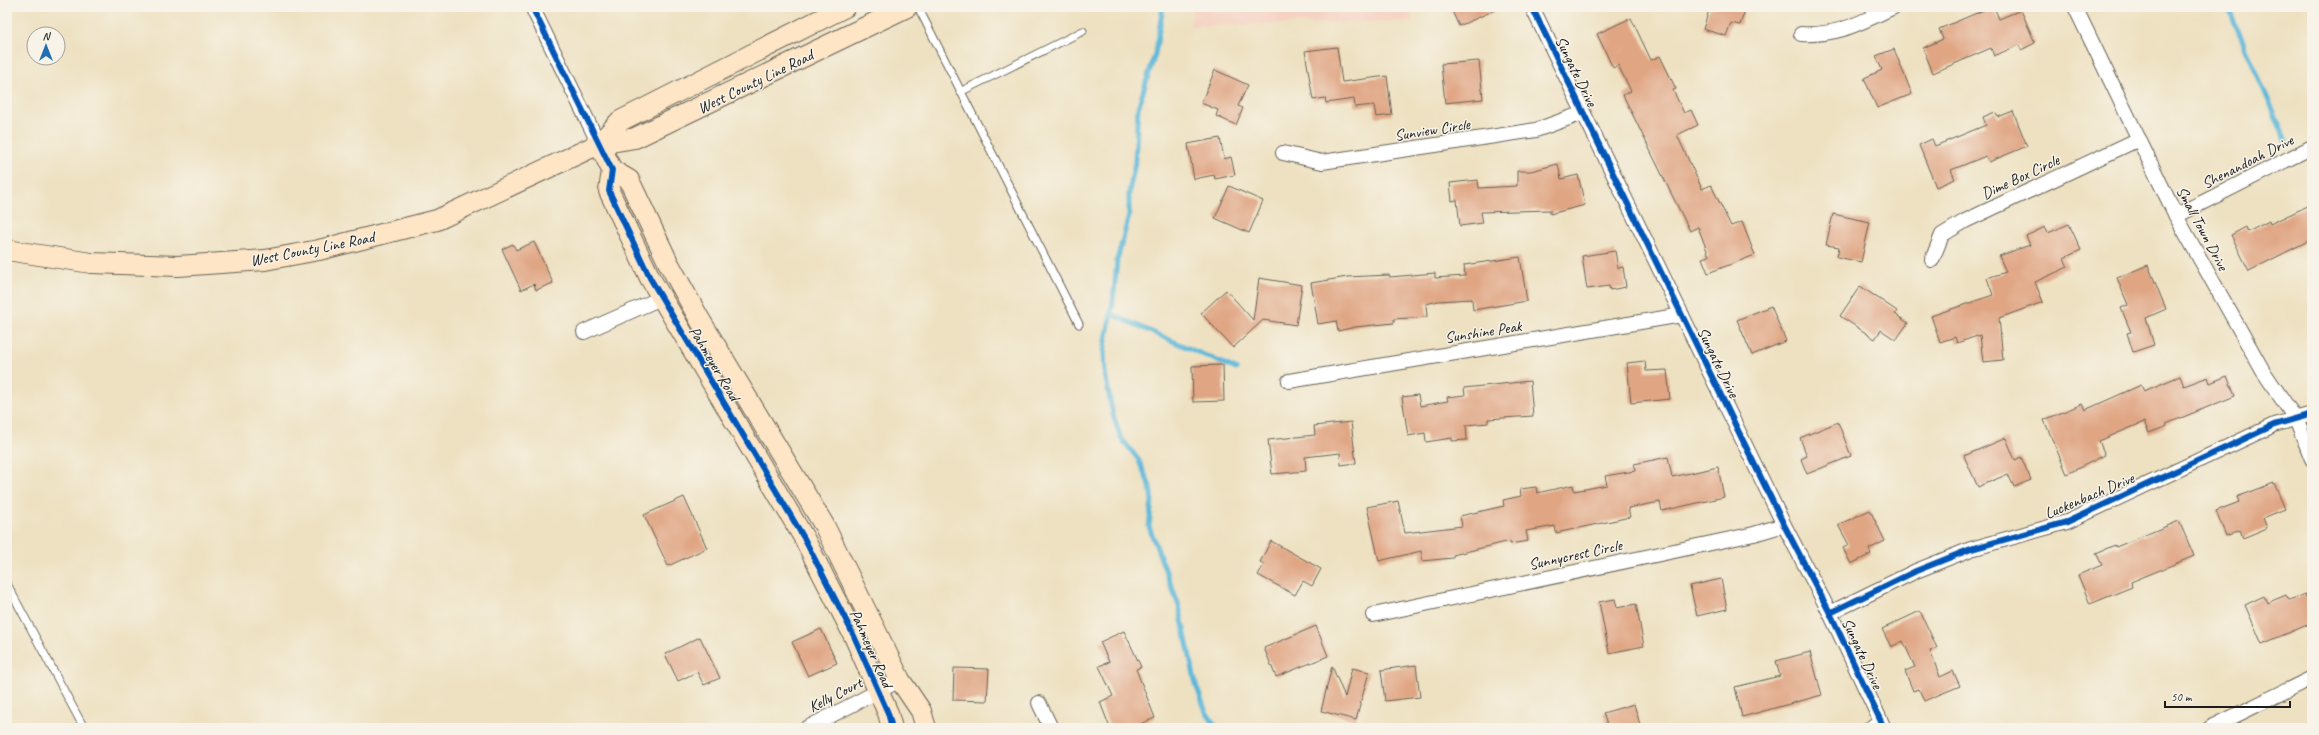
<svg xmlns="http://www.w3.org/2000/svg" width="2319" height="735" font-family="Caveat,sans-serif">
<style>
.built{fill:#f5d2c2}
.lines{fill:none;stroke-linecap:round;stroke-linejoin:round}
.stream{stroke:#5bb7d9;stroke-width:5}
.building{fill:#e0a684}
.lane-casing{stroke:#666156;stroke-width:9}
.street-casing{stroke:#666156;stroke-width:16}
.secondary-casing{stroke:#666156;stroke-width:22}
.lane{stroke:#fff;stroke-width:7}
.street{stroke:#fff;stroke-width:14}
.secondary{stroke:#fde5c5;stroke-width:20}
.cycleway-casing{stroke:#f7f3e8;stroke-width:8}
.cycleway{stroke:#0057b8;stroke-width:6}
.labels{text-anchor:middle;stroke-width:3;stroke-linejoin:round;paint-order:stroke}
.street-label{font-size:16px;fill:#1c1c1c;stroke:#f7f3e8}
</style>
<rect width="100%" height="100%" fill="#f7f3e8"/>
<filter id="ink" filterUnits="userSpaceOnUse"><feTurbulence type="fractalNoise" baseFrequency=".025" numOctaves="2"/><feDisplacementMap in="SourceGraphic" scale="8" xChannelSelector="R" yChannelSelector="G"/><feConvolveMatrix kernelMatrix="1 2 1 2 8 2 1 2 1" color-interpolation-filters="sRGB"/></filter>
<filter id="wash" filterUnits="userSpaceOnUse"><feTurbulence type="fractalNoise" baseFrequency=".012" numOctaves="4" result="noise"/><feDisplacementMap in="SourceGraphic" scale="16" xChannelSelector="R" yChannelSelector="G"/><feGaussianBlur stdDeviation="0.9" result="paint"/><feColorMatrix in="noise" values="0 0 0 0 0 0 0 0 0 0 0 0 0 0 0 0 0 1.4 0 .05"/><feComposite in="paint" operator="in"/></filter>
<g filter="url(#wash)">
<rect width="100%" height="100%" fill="#eee1c1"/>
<polygon class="built" points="1194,7 1407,7 1413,21 1190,26"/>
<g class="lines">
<g class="stream">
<polyline points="1163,7 1155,54 1138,108 1135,162 1129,193 1129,216 1117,260 1113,302 1104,352 1105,374 1113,415 1121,438 1138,459 1150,486 1152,501 1149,527 1179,606 1196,685 1206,712 1217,728"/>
<polyline points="2228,7 2287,143"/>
<polyline points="1111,314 1236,369"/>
</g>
</g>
<g id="blocks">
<g class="building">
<polygon points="1450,7 1502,7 1459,26"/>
<polygon points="1710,7 1746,7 1740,25 1731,23 1726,36 1703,29"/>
<polygon points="1991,7 1994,7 1999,19 2021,10 2035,43 2021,50 2019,45 1994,56 1991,48 1933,73 1923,48 1943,39 1939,29"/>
<polygon points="1631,18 1651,60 1660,56 1676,89 1673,90 1684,113 1691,110 1698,125 1677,135 1702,189 1711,185 1731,226 1742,222 1755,255 1708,273 1702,258 1709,256 1698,227 1690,231 1670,191 1623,95 1631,91 1618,65 1613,68 1597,34"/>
<polygon points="1337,47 1342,82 1387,76 1392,115 1376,117 1374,105 1355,107 1354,99 1326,103 1325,98 1313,100 1305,51"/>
<polygon points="1894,49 1912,94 1877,108 1864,78 1882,70 1876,56"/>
<polygon points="1479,61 1483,99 1445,103 1441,64"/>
<polygon points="1215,70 1248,85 1238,106 1243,108 1236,125 1216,116 1218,110 1201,103"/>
<polygon points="2013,111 2027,146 1989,162 1986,156 1951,170 1955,179 1936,187 1919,145 1932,139 1935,146 1986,125 1983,117 1995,112 1998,117"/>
<polygon points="1220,138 1224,159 1231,157 1235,175 1215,179 1214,175 1194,179 1188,144"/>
<polygon points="1558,164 1561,179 1578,175 1585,205 1550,214 1550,210 1481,212 1483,223 1460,226 1457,200 1452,201 1450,183 1478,180 1479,188 1517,186 1517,171 1531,171"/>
<polygon points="1229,186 1263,201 1249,233 1215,218"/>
<polygon points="2312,204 2312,239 2249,271 2231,235 2246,227 2248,232 2269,221 2270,224"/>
<polygon points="1833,214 1870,222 1861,262 1837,257 1839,247 1826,245"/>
<polygon points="2069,224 2081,250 2064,258 2068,267 2035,282 2043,302 1999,318 2003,360 1983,362 1980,335 1957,343 1955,337 1940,342 1931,316 1993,295 1987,278 2006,272 1999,256 2030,245 2026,236 2045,227 2048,233"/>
<polygon points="534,242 553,283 536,290 534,284 521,290 502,249 513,244 516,250"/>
<polygon points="1615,251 1618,268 1623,267 1626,287 1610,290 1609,286 1587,289 1582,256"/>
<polygon points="1520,257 1527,301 1473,310 1472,299 1438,301 1426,304 1427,317 1394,319 1394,323 1355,327 1338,331 1336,321 1318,324 1311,283 1347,277 1389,275 1390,277 1435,273 1435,278 1465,276 1464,265"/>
<polygon points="2148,265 2166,309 2146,318 2154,345 2133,352 2127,333 2131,332 2121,308 2128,305 2117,278"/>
<polygon points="1259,278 1302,285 1296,325 1263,320 1233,348 1201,313 1226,290 1253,320"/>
<polygon points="1860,286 1897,311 1895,314 1908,323 1896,340 1881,330 1875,339 1840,316"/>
<polygon points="1771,306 1786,341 1752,355 1737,320"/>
<polygon points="1645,361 1646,371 1667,370 1670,399 1631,403 1627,363"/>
<polygon points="1223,365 1224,401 1193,402 1192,366"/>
<polygon points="2180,376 2184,386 2208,377 2210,383 2227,376 2235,396 2166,424 2167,426 2149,433 2144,422 2099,441 2105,455 2067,474 2044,420 2082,404 2085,410 2141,385 2144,391"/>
<polygon points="1530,381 1533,416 1488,419 1488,423 1466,425 1467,440 1452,441 1452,438 1426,442 1425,433 1408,436 1402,397 1418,395 1420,406 1448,401 1447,397 1465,395 1464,388"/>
<polygon points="1351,422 1356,463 1341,465 1340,453 1305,457 1306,471 1272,474 1268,440 1315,435 1314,426"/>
<polygon points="1838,422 1851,456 1807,474 1801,459 1807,456 1800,438"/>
<polygon points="2006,438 2015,460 2021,457 2031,480 2014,487 2008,474 1978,487 1964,456"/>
<polygon points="1668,457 1672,477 1718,467 1724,497 1662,511 1660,502 1628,508 1630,517 1556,533 1555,526 1526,531 1528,541 1510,544 1510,541 1453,555 1453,558 1422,561 1421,551 1379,561 1367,507 1398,501 1405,533 1462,526 1460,516 1504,506 1503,500 1521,496 1520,489 1536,487 1537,493 1573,485 1574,491 1607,485 1605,476 1635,471 1634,464"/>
<polygon points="2274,483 2285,509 2263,518 2267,528 2243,538 2240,530 2226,536 2216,511 2239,502 2237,497"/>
<polygon points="684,497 707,548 668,566 644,515"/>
<polygon points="1870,510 1885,541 1869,549 1871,554 1851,564 1843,548 1849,545 1838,525"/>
<polygon points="2179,521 2194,556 2131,582 2132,587 2090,604 2078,575 2102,565 2096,553 2115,545 2116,547"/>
<polygon points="1271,541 1321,569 1312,586 1303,581 1295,595 1258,575 1264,564 1260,562"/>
<polygon points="1721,579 1727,609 1697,616 1690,586"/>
<polygon points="2305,594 2312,610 2312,623 2262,644 2245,605 2264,596 2267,603 2286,595 2289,600"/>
<polygon points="1615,599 1617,608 1636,604 1644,646 1609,653 1599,602"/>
<polygon points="1920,611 1937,648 1930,651 1940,677 1953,671 1960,686 1924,701 1919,689 1913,691 1905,671 1915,667 1903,641 1891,647 1882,629"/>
<polygon points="1316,626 1328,656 1276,677 1264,648"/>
<polygon points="821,629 837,663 808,676 792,642"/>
<polygon points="1124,631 1141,667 1136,669 1155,718 1130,728 1110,728 1100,702 1113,696 1099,666 1109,662 1100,642"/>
<polygon points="700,637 720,678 704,685 697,672 678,681 665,654"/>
<polygon points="1810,652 1822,695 1742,717 1735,687 1780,676 1776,661"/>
<polygon points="1416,665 1420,697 1385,701 1381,670"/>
<polygon points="1332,666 1345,697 1352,668 1369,672 1356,720 1321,711"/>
<polygon points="954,668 989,669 987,701 953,700"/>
<polygon points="1634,704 1641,728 1608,728 1603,713"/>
</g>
</g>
</g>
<g filter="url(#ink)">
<use href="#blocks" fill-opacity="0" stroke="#666156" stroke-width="1"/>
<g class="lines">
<defs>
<g id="lane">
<polyline points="918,7 1079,324"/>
<polyline points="960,92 1083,31"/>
<polyline points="7,584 84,728"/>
</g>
<g id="street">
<polyline points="532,7 599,144"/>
<polyline points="1532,7 1784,525 1830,613 1884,728"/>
<polyline points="2075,7 2176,216 2263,371 2297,421 2312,459"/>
<path d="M1801 34C1839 36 1861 22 1894 7"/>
<polyline points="1283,153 1322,162 1536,130 1583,113"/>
<polyline points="2176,216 2312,147"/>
<polyline points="1932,260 1942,235 1965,221 2139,139"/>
<polyline points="584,332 661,298"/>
<polyline points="1289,381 1682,315"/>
<polyline points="1830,613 1916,571 1971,549 2067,522 2274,425 2312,414"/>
<polyline points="1373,615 1754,534 1784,525"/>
<polyline points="1039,703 1051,728"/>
<polyline points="807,728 900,680"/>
<polyline points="1870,728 1882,724"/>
<polyline points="2210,728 2312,678"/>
</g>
<g id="secondary">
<polyline points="599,144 612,170 609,191 650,278 804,538 854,636 888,713 892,728"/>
<polyline points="599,144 620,121 845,7"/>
<polyline points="612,170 629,180 668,262 700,320 824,525 900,680 921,711 926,728"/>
<polyline points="7,250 91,263 178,266 265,260 319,250 437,220 599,144 635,138 907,7"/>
</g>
</defs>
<use href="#lane" class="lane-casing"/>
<use href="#street" class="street-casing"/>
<use href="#secondary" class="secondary-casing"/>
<use href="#lane" class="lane"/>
<use href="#street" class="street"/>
<use href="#secondary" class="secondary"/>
<defs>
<g id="cycleway">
<polyline points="532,7 612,170 609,191 650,278 804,538 854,636 888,713 892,728"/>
<polyline points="1532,7 1784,525 1830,613 1884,728"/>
<polyline points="1830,613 1916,571 1971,549 2067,522 2274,425 2312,414"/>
</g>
</defs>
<use href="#cycleway" class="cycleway-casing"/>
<use href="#cycleway" class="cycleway"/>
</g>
</g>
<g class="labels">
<g class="street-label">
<text transform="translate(1577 71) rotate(64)" y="6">Sungate Drive</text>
<text transform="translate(755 81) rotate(-26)" y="6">West County Line Road</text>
<text transform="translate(1432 129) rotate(-9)" y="6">Sunview Circle</text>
<text transform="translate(2247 161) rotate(-27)" y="6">Shenandoah Drive</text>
<text transform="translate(2020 176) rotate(-25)" y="6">Dime Box Circle</text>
<text transform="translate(2203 228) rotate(62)" y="6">Small Town Drive</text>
<text transform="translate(312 248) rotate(-11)" y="6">West County Line Road</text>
<text transform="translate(1483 331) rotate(-9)" y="6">Sunshine Peak</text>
<text transform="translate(1719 362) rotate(64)" y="6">Sungate Drive</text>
<text transform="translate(715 363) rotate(59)" y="6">Pahmeyer Road</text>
<text transform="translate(2089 495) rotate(-23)" y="6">Luckenbach Drive</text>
<text transform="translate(1575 554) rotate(-12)" y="6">Sunnycrest Circle</text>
<text transform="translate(872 648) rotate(66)" y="6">Pahmeyer Road</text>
<text transform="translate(1863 653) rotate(65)" y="6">Sungate Drive</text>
<text transform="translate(835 694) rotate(-27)" y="6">Kelly Court</text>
</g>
</g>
<rect width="2319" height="735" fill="none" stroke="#f7f3e8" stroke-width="24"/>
<g transform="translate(46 46)"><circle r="19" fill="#f7f3e8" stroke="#9f9d96"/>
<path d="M0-3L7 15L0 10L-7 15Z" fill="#1f6fb2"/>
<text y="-6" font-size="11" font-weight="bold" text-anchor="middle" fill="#1c1c1c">N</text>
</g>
<path d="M2165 701v6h125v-6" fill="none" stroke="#1c1c1c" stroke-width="2"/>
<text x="2171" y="701" font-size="12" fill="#1c1c1c" stroke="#f7f3e8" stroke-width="3" paint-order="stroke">50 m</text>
</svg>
